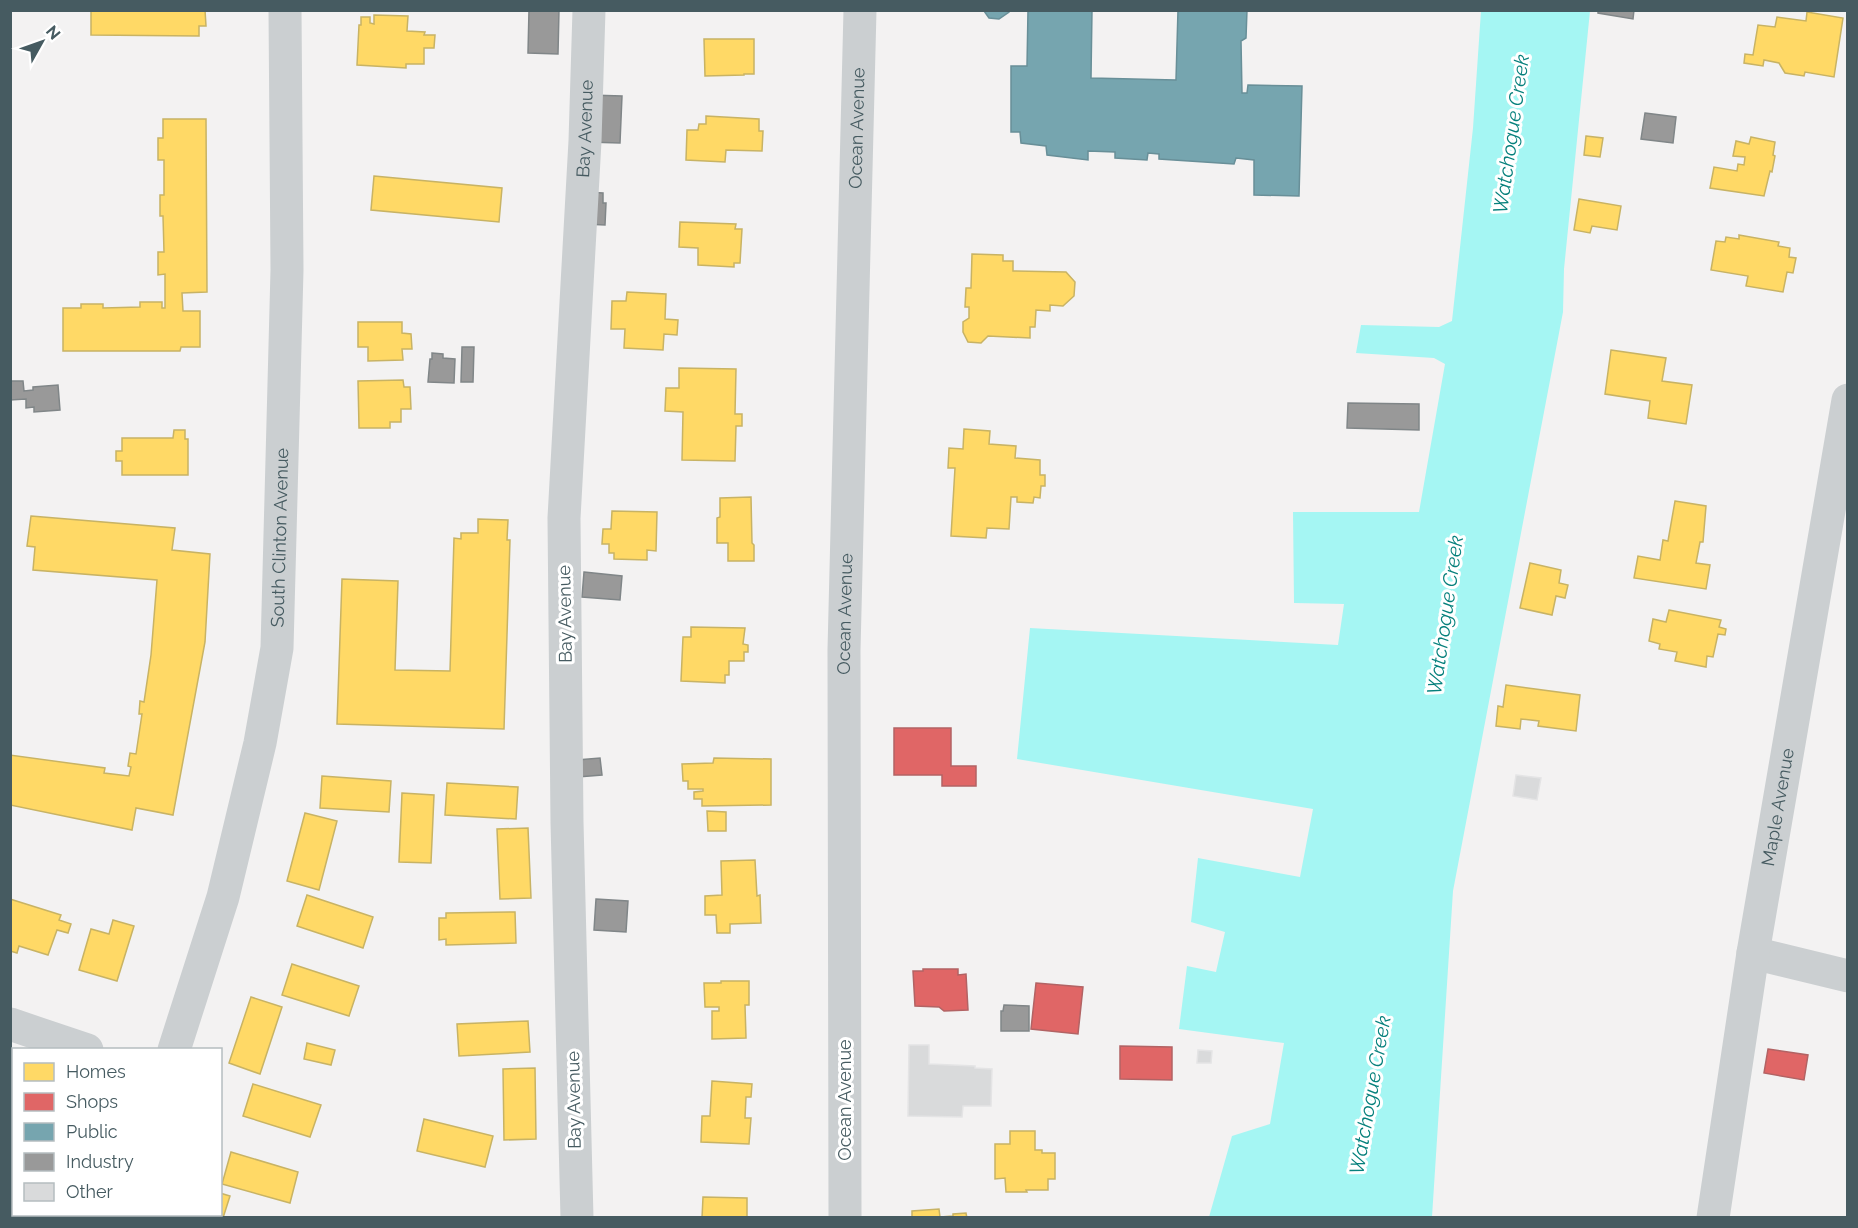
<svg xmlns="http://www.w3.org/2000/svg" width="1858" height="1228" font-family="Raleway,sans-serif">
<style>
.water{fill:#a5f6f3}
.homes{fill:#ffd966;stroke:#c8b364;stroke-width:1.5}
.shops{fill:#e06666;stroke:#b26364;stroke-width:1.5}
.public{fill:#76a5af;stroke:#688f98;stroke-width:1.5}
.industry{fill:#999;stroke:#808688;stroke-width:1.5}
.building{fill:#d9dadb;stroke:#e4e4e5;stroke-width:1.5}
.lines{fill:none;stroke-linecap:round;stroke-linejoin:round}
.minor{stroke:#cbcfd1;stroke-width:33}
.labels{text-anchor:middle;stroke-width:6;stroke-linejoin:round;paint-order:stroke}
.street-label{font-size:18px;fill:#465b61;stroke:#fff}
.water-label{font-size:20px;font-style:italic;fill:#06807c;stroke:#fff}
</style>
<rect width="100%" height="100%" fill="#f3f2f2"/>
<polygon class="water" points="1481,11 1590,11 1564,269 1563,312 1453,891 1432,1217 1209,1217 1232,1136 1270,1124 1284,1043 1179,1029 1187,966 1216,972 1225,932 1191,922 1198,858 1300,877 1313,809 1017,759 1030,628 1338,645 1344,604 1294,603 1293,512 1419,512 1445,364 1434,358 1356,353 1361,325 1439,327 1452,321 1473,128"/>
<g class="homes">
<polygon points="91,10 205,10 206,26 199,26 199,36 91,35"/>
<polygon points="1807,12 1843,18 1834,77 1805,72 1804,76 1785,73 1779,63 1764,60 1763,66 1744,63 1745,54 1753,55 1758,25 1775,27 1777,17 1806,21"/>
<polygon points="374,15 408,16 407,31 425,32 424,35 435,35 434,48 424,48 424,64 406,64 406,68 357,65 359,25 361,25 361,17 370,17 370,23 374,24"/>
<polygon points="704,39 754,39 754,74 744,74 744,75 705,76"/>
<polygon points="706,116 759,119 759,131 763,131 762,151 726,150 725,162 686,160 687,130 698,130 699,124 706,124"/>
<polygon points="163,119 206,119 207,292 182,293 183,311 200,311 200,347 181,347 180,351 63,351 63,308 81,308 81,304 103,304 103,308 140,307 140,302 162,302 162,308 165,308 165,274 158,275 158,252 164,252 163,216 160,216 160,195 164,195 164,160 158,160 158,138 163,138"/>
<polygon points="1586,136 1603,138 1600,157 1584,155"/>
<polygon points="1751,137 1775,142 1773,155 1775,156 1772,172 1770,171 1764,196 1710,188 1714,167 1737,171 1738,164 1744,165 1745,157 1733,156 1736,141 1749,144"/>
<polygon points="374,176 502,188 499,222 371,210"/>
<polygon points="1579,199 1621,206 1617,230 1592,226 1590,233 1574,230"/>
<polygon points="680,222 736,224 735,229 742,229 740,263 734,263 734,267 698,265 698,248 679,247"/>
<polygon points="1739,235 1779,242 1778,246 1790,248 1789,257 1796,258 1793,273 1787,272 1783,292 1746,286 1748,276 1711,270 1716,241 1725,242 1726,237 1739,239"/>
<polygon points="972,254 1003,255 1003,261 1013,261 1013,271 1066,272 1075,282 1074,296 1063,306 1050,305 1050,311 1036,310 1035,327 1030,327 1030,338 988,336 981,343 968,342 963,332 963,322 969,318 969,307 965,307 966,288 971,288"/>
<polygon points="627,292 666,294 665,319 678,320 677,335 664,334 663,350 624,348 625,329 611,329 612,301 626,301"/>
<polygon points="358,322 402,322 402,333 411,334 412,349 402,349 403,360 368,361 368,347 358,347"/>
<polygon points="1611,350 1666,358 1662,381 1692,385 1686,424 1648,418 1650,401 1605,394"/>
<polygon points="679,368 736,369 735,414 742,414 742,426 736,426 735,461 682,460 683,412 665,411 666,388 679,388"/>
<polygon points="403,380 404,387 410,387 411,409 401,409 401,422 390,422 390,428 359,428 358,381"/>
<polygon points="964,429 990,431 989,444 1016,446 1015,458 1040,460 1040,475 1045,475 1045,486 1041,486 1040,498 1034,497 1033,503 1017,502 1017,497 1011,497 1009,529 987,528 986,538 951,536 955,468 948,468 949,448 963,449"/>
<polygon points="174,430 185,430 185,439 188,439 188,475 122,475 122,461 116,461 116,451 122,451 122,438 173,438"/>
<polygon points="751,497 752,543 754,545 754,561 728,561 728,543 717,543 717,518 720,517 720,498"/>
<polygon points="1675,501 1706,506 1703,542 1700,542 1696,563 1710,565 1706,589 1634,578 1638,556 1660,560 1663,540 1668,541"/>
<polygon points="612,511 657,512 656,551 647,550 647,560 614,559 614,553 609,553 609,544 602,544 603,529 611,529"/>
<polygon points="31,516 175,528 172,550 210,554 205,642 173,815 136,808 132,830 10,805 10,755 105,768 104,773 129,776 131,767 128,766 130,753 136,754 142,714 139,714 140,701 144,702 151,655 157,580 33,570 35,547 27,546"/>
<polygon points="478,519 508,520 507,540 510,540 504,729 337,724 342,579 398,581 395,670 450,671 454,538 461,539 461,533 478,533"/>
<polygon points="1530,563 1561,570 1559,583 1568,585 1565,598 1556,596 1552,615 1520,608"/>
<polygon points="1669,610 1721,620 1719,627 1726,629 1725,635 1718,634 1713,657 1707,656 1706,667 1675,661 1677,652 1659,649 1660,644 1649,641 1653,619 1666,622"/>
<polygon points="691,627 745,628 743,644 748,645 748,652 744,652 744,661 729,661 729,675 725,675 725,683 681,681 683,637 691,637"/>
<polygon points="1506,685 1580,695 1576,731 1538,726 1539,721 1521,719 1520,729 1496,726 1498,706 1503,707"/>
<polygon points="714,758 771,759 771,805 702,806 702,799 694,799 694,792 703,791 703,789 688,789 688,781 683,781 682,764 713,763"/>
<polygon points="322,776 391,781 389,812 320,808"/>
<polygon points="447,783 518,787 516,819 445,815"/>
<polygon points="402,793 434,795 431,863 399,862"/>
<polygon points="707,811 726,812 726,831 708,831"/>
<polygon points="305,813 337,821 319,890 287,881"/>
<polygon points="528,828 531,898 500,899 497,829"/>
<polygon points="755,860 757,896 760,895 761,923 730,924 730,933 717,933 716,915 705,915 705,896 722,895 721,861"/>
<polygon points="307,895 373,917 363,948 297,926"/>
<polygon points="10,899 61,915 59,920 71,924 68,933 57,930 48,955 19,946 17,953 10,951"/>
<polygon points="515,912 516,943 446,945 446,939 439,940 439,918 446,918 446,913"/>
<polygon points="113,920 134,926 117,981 79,970 91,929 109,934"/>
<polygon points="292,964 359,986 349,1016 282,995"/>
<polygon points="721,981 749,981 749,1005 745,1005 746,1038 712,1039 712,1011 719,1011 719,1007 705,1007 704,983 721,983"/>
<polygon points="251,997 282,1007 260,1074 229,1063"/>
<polygon points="528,1021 530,1052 459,1056 457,1024"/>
<polygon points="307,1043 335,1050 331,1065 304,1059"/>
<polygon points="535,1068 536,1139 504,1140 503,1069"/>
<polygon points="712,1081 752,1084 751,1097 746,1097 745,1118 751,1118 749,1144 701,1142 702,1116 710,1116"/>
<polygon points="253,1084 321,1105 310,1137 243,1116"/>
<polygon points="424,1119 493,1136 485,1167 417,1151"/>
<polygon points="1010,1131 1035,1131 1035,1150 1042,1150 1042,1153 1055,1153 1055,1179 1048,1179 1048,1190 1026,1190 1027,1192 1006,1192 1005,1178 995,1179 995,1144 1010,1144"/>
<polygon points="10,1141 14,1142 14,1178 10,1177"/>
<polygon points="231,1152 298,1172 290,1203 222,1184"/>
<polygon points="220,1193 230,1196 223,1218 190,1218 191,1214 220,1214"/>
<polygon points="14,1197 14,1214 55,1214 58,1215 57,1218 10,1218 10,1201"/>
<polygon points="703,1197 747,1198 747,1218 702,1218"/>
<polygon points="939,1209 940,1217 953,1216 953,1214 966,1213 967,1218 912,1218 912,1211"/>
</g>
<g class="shops">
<polygon points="894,728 951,728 951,766 976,766 976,786 942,786 942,775 894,775"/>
<polygon points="923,969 958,969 958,975 966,974 968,1010 944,1011 939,1007 915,1006 913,971 923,971"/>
<polygon points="1036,983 1083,987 1078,1034 1031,1029"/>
<polygon points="1120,1046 1172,1047 1172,1080 1120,1079"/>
<polygon points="1768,1049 1808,1055 1804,1080 1764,1073"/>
</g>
<g class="public">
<polygon points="1009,10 1009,12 999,19 989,18 984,11"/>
<polygon points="1028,10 1092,10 1091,78 1176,80 1178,10 1247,10 1246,38 1241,41 1242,93 1247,93 1248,85 1302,86 1299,196 1254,195 1254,160 1236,158 1234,164 1159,159 1159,154 1148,153 1147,160 1115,158 1115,152 1088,151 1088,160 1047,155 1046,146 1021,143 1020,132 1011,132 1011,66 1027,66"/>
</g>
<g class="industry">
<polygon points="529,10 559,10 558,54 528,53"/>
<polygon points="1598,10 1634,10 1633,19 1598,13"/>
<polygon points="589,95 622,96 620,143 587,142"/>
<polygon points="1645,113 1676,117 1673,143 1641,139"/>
<polygon points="585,192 603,193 603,203 606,203 605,225 584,224"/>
<polygon points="462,347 474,347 473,382 461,382"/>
<polygon points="432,353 443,354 443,358 455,359 454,383 428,382 430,359 432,359"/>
<polygon points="10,381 23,381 24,391 33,390 33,387 58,385 60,410 34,412 34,407 26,408 26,399 10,400"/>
<polygon points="1348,403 1419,404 1419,430 1347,428"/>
<polygon points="584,572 622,576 620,600 582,597"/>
<polygon points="600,758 602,775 578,777 577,760"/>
<polygon points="596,899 628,901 626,932 594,930"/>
<polygon points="1004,1005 1029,1006 1029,1031 1001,1031 1001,1011 1003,1011"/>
</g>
<g class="building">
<polygon points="1516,775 1541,778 1537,800 1513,796"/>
<polygon points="909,1045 929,1045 929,1064 975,1066 975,1068 992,1069 991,1106 963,1106 962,1117 908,1116"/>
<polygon points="1198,1050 1212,1051 1211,1063 1197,1063"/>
</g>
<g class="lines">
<g class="minor">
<polyline points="1753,953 1848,976"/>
<polyline points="10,1024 87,1050"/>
<path id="s1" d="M174 1050 223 897 260 743 277 648 287 270 285 10"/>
<polyline points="117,1218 118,1214"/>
<path id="s2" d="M577 1218 567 822 564 518 585 141 589 10"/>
<path id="s3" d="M845 1218 844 650 860 10"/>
<path id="s4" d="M1713 1218 1753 953 1848 400"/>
</g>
</g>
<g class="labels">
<g class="street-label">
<text dy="6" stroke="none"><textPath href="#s2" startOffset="1090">Bay Avenue</textPath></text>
<text dy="6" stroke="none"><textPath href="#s3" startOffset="1090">Ocean Avenue</textPath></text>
<text dy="6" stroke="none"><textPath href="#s1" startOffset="526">South Clinton Avenue</textPath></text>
<text transform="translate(565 614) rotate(-91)" y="6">Bay Avenue</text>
<text dy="6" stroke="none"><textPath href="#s3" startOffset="604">Ocean Avenue</textPath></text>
<text dy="6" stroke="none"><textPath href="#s4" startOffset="416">Maple Avenue</textPath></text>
<text transform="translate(574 1100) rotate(-91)" y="6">Bay Avenue</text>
<text transform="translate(845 1100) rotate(-90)" y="6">Ocean Avenue</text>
</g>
<g class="water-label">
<text transform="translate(1511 134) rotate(-82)" y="7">Watchogue Creek</text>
<text transform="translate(1445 615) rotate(-82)" y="7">Watchogue Creek</text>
<text transform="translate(1370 1095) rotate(-80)" y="7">Watchogue Creek</text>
</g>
</g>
<rect width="1858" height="1228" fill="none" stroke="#465b61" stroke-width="24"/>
<rect x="12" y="1048" width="210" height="168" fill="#ffffff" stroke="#b5bdc0" stroke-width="1.5"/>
<rect x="24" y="1063" width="30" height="18" fill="#ffd966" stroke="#b5bdc0" stroke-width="1.5"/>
<text x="66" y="1078" font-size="18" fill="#465b61">Homes</text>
<rect x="24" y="1093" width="30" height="18" fill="#e06666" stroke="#b5bdc0" stroke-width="1.5"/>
<text x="66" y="1108" font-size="18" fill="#465b61">Shops</text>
<rect x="24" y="1123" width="30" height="18" fill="#76a5af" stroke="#b5bdc0" stroke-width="1.5"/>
<text x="66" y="1138" font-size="18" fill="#465b61">Public</text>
<rect x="24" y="1153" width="30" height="18" fill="#999999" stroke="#b5bdc0" stroke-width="1.5"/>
<text x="66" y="1168" font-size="18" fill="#465b61">Industry</text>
<rect x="24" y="1183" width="30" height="18" fill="#d9dadb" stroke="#b5bdc0" stroke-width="1.5"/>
<text x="66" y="1198" font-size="18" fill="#465b61">Other</text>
<g transform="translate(42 42) rotate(50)" stroke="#ffffff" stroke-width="4.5" paint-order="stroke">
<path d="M0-4.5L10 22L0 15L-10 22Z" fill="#465b61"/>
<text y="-9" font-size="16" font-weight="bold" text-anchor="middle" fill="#465b61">N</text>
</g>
</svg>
